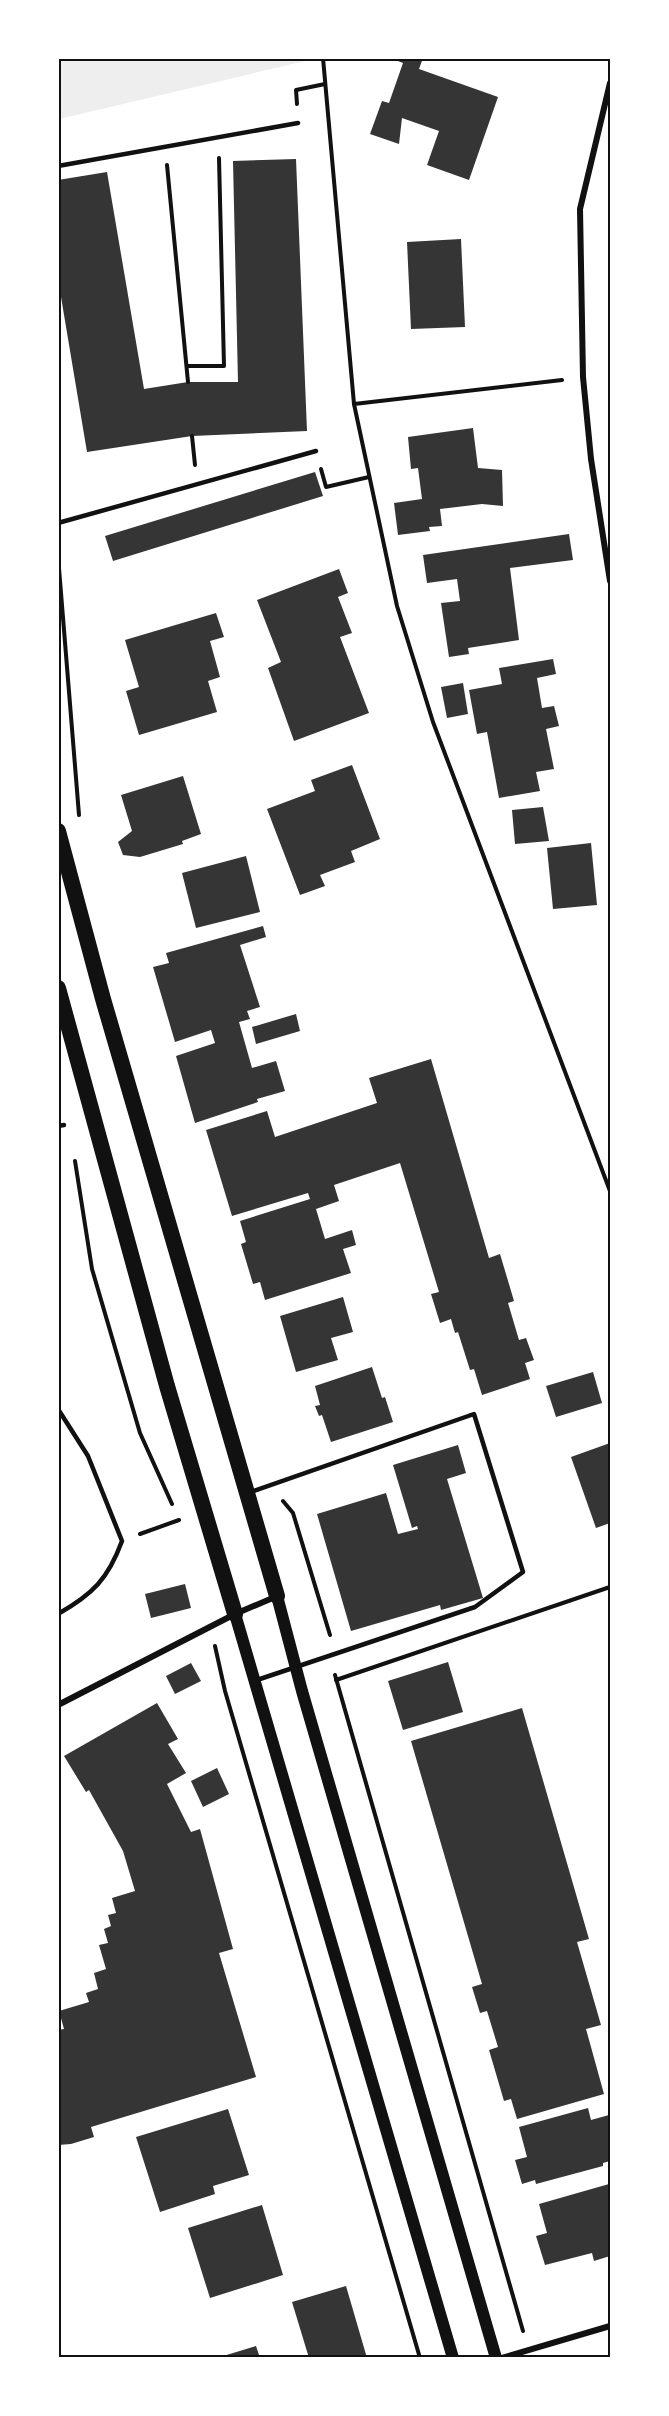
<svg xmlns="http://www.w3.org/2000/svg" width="669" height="2416" font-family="'Public Sans',sans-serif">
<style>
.green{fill:#eee}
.building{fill:#353535}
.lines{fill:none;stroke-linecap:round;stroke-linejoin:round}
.path{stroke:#111;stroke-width:4}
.service{stroke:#111;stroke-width:4.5}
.minor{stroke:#111;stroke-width:6}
.secondary{stroke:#111;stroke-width:12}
.trunk{stroke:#111;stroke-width:16}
.neatline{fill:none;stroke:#111;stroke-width:2}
</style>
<rect width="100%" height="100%" fill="#fff"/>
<polygon class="green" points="59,58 314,58 314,59 59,119"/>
<g class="building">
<polygon points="390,58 423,58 419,69 498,97 469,180 427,165 439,131 402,118 399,144 370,134 382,101 389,103 403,63"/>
<polygon points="296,159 307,431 192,436 87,452 58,279 58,180 107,172 144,389 188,382 238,382 233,161"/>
<polygon points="461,239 465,327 411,329 407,242"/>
<polygon points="473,428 478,468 502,470 503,506 482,504 440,509 442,526 429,527 430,531 398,535 394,503 422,499 418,468 411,469 408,437"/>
<polygon points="315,472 323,496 113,561 105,536"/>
<polygon points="569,534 573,560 510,568 519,640 468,648 469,654 449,657 441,603 460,601 457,579 427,583 423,555"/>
<polygon points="339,569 348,593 338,597 352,633 340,637 369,713 294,741 268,668 281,662 257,600"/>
<polygon points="216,613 224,637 210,641 220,677 208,681 217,712 139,735 126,691 139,687 125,640"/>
<polygon points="553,659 556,674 537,678 542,708 554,706 559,726 546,729 554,769 536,772 540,791 499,798 487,732 477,734 469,690 502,684 499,668"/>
<polygon points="463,683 468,714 447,718 441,687"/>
<polygon points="352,765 380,839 351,851 355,862 320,875 325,886 300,895 267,809 315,791 311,780"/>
<polygon points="183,776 201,834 182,841 183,844 140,857 123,855 118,842 132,831 121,795"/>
<polygon points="543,807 549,841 515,844 512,810"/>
<polygon points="591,843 597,905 553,909 547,848"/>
<polygon points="246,856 260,912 196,928 182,873"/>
<polygon points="263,926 266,937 240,945 260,1007 247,1011 250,1019 239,1022 252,1068 276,1061 285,1091 257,1099 258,1102 195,1123 176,1056 215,1043 211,1030 175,1042 153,967 169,963 166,953"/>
<polygon points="296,1014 300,1031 256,1044 252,1027"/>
<polygon points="431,1059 489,1258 500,1254 514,1301 508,1303 519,1340 526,1338 534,1360 525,1363 530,1379 482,1395 474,1369 470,1370 458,1332 455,1333 451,1319 440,1323 431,1294 439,1292 400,1163 334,1185 339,1201 316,1209 325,1239 352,1230 356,1245 343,1249 351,1273 265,1300 260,1282 253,1284 241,1244 246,1242 240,1221 310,1199 308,1193 232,1216 206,1130 267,1111 275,1137 377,1103 369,1078"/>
<polygon points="343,1297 353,1332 331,1338 338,1360 296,1372 280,1316"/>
<polygon points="372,1367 382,1398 385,1397 393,1422 331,1442 322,1415 319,1416 315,1406 320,1405 315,1386"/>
<polygon points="593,1372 602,1403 556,1417 546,1386"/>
<polygon points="610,1443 610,1523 596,1528 571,1457"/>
<polygon points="458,1445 466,1473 447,1479 483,1598 441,1610 440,1605 351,1631 317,1514 386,1493 398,1534 418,1529 417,1526 412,1528 393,1465"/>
<polygon points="185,1584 191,1608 151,1618 145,1594"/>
<polygon points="448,1662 463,1712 403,1730 388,1681"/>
<polygon points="191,1663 201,1681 175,1694 166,1676"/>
<polygon points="157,1703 178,1739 168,1744 186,1773 167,1784 191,1832 200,1829 233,1949 219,1953 256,2077 91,2127 94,2137 71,2144 58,2145 58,2030 64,2029 59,2011 89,2002 86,1993 98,1989 94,1973 106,1969 99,1945 108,1943 104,1929 111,1926 108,1915 116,1913 112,1898 135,1891 123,1851 89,1790 86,1792 64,1756"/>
<polygon points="522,1708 589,1939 577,1942 601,2025 586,2029 604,2094 517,2119 511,2099 504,2101 489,2050 498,2047 487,2011 480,2013 472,1987 482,1984 411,1741"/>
<polygon points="217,1768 229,1794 203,1807 191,1781"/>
<polygon points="588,2108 591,2120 609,2115 610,2161 603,2163 603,2166 536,2184 535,2180 522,2184 515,2160 527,2157 519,2127"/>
<polygon points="228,2109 249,2175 213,2186 215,2194 160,2212 136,2137"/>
<polygon points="609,2184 610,2256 594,2261 592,2253 545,2265 536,2236 547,2233 539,2204"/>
<polygon points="262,2205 283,2275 210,2298 188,2228"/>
<polygon points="346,2286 367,2358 309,2358 292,2302"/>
<polygon points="256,2346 260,2358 220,2358 220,2357"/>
</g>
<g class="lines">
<g class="path">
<polyline points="323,58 354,404 397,606 433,722 610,1191"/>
<polyline points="297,104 296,90 325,84"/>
<polyline points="167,165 188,382"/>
<polyline points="187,366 224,366 219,158"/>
<polyline points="354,404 562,380"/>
<polyline points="192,436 195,465"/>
<polyline points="321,469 326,487 369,477"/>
<polyline points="58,556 79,815"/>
<polyline points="75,1161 92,1269 140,1433 172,1504"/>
<polyline points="283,1501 293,1513 330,1635"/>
<polyline points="140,1534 179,1520"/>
<polyline points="215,1646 225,1691 420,2358"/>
<polyline points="335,1675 523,2331"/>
<polyline points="336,1680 610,1587"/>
</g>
<g class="service">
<polyline points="58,166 298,123"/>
<polyline points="58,523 316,451"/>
<polyline points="58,1126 64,1125"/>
<path d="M58 1409 88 1456 122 1541C108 1579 93 1594 58 1614"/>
<polyline points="251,1492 474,1414 523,1572 475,1607 257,1680"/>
</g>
<g class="minor">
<polyline points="610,83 580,209 583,377 591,459 610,581"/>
<polyline points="58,1705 235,1614 275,1597"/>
<polyline points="502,2358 610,2326"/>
</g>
<g class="secondary">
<polyline points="277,1596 302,1691 496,2358"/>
<polyline points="235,1614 453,2358"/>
</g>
<g class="trunk">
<polyline points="58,831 103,999 277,1596"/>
<polyline points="58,988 167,1386 235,1614"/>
</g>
</g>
<rect width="669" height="2416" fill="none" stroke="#ffffff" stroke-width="120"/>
<rect x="60" y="60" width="549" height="2296" class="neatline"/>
</svg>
